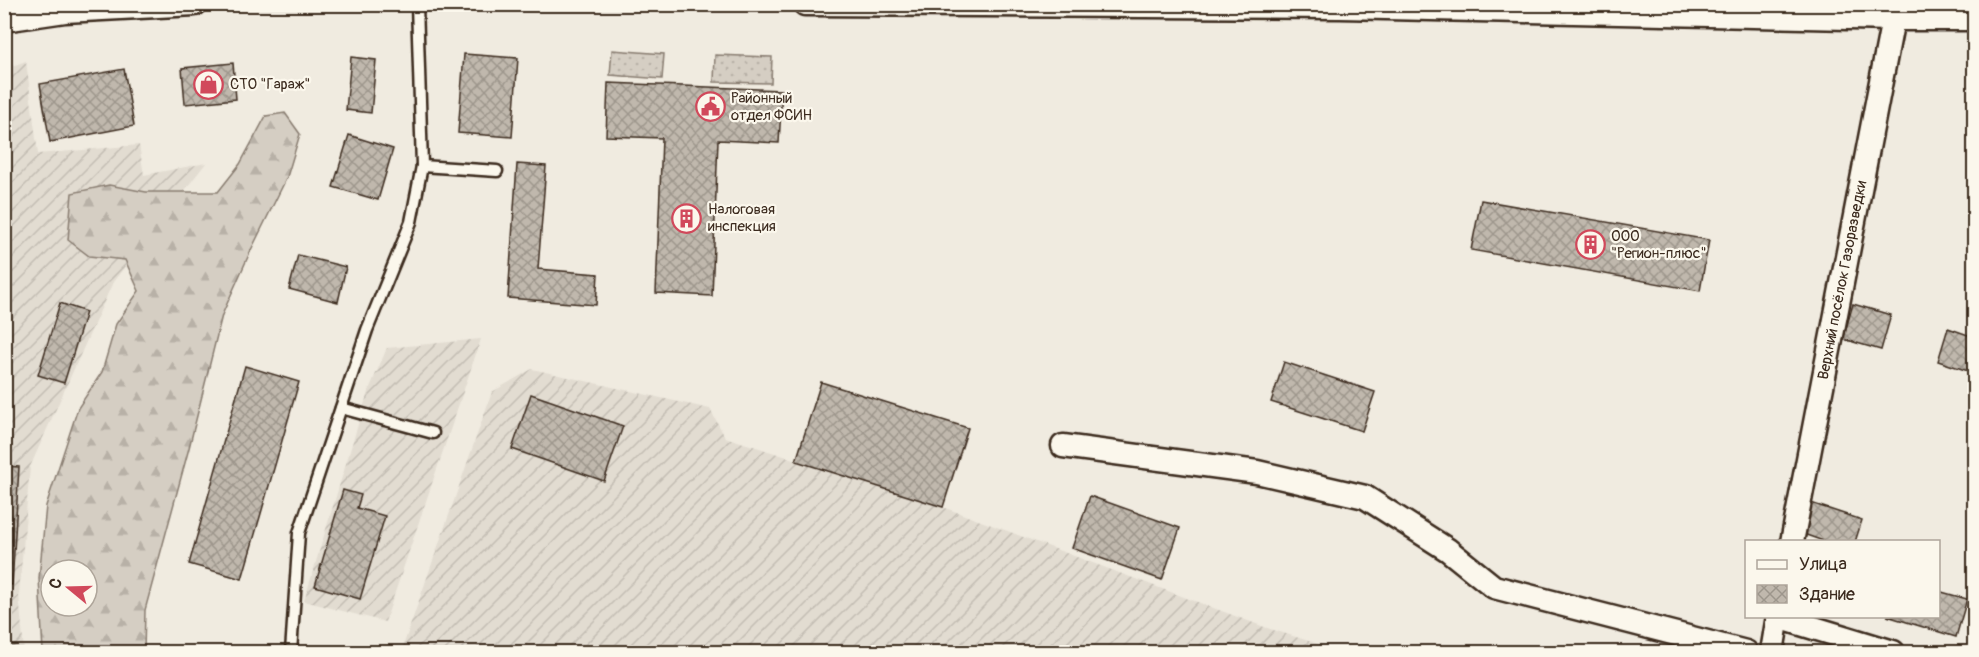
<svg xmlns="http://www.w3.org/2000/svg" width="1979" height="657" font-family="Pangolin,sans-serif">
<style>
.industrial{fill:url(#industrial-furrows)}
.grass{fill:url(#grass-dots);stroke:#887c70;stroke-width:1.5}
.forest{fill:url(#forest-firs);stroke:#887c70;stroke-width:1.5;fill-rule:evenodd}
.building{fill:url(#building-cross-hatch);stroke:#3b2a1e;stroke-width:1.5}
.lines{fill:none;stroke-linecap:round;stroke-linejoin:round}
.lane-casing{stroke:#3b2a1e;stroke-width:15}
.street-casing{stroke:#3b2a1e;stroke-width:27}
.lane{stroke:#fbf7ec;stroke-width:10}
.street{stroke:#fbf7ec;stroke-width:22}
.labels{text-anchor:middle;stroke-width:4.5;stroke-linejoin:round;paint-order:stroke}
.poi-label{font-size:15px;fill:#3b2a1e;stroke:#fbf7ec;text-anchor:start}
.street-label{font-size:15px;fill:#3b2a1e;stroke:#fbf7ec}
</style>
<defs>
<pattern id="industrial-furrows" width="10" height="10" patternUnits="userSpaceOnUse" patternTransform="scale(1.5)"><rect width="10" height="10" fill="#e2dcd1"/><path d="M-1 1l2-2M0 10L10 0M9 11l2-2" fill="none" stroke="#c3bdb3"/></pattern>
<pattern id="grass-dots" width="8" height="8" patternUnits="userSpaceOnUse" patternTransform="scale(1.5)"><rect width="8" height="8" fill="#d5cec3"/><path d="M2 2h.1M6 6h.1" fill="none" stroke="#b8b1a7" stroke-width="1.8" stroke-linecap="round"/></pattern>
<pattern id="forest-firs" width="22" height="20" patternUnits="userSpaceOnUse" patternTransform="scale(1.5)"><rect width="22" height="20" fill="#d5cec3"/><path d="M5 1l3.5 6h-7zM16 11l3.5 6h-7z" fill="#b8b1a7"/></pattern>
<pattern id="building-cross-hatch" width="8" height="8" patternUnits="userSpaceOnUse" patternTransform="scale(1.5)"><rect width="8" height="8" fill="#c0b8ad"/><path d="M0 0l8 8M0 8l8-8" fill="none" stroke="#9d968c"/></pattern>
</defs>
<rect width="100%" height="100%" fill="#f0ebe0"/>
<filter id="ink" filterUnits="userSpaceOnUse"><feTurbulence type="fractalNoise" baseFrequency=".0167" numOctaves="2"/><feDisplacementMap in="SourceGraphic" scale="12" xChannelSelector="R" yChannelSelector="G"/><feConvolveMatrix kernelMatrix="1 2 1 2 8 2 1 2 1" color-interpolation-filters="sRGB"/></filter>
<g filter="url(#ink)">
<g class="industrial">
<polygon points="26,61 38,154 139,145 144,175 206,163 113,282 30,467 19,594 24,652 5,652 4,69"/>
<polygon points="481,339 385,622 304,601 368,392 387,348"/>
<polygon points="532,369 710,409 725,437 943,507 1267,628 1344,652 401,652 492,392"/>
</g>
<g class="grass">
<polygon points="612,50 664,54 662,79 610,75"/>
<polygon points="715,55 772,57 771,83 714,82"/>
</g>
<path class="forest" d="M285 113 300 134 287 177 251 250 222 315 189 448 145 610 144 652H43L39 578 46 506 78 408 102 372 116 324 139 291 125 260 89 256 68 240 72 193 109 185 146 192H218L240 164 266 116ZM51 570H87V606H51Z"/>
<g class="building">
<polygon points="464,54 518,58 512,137 458,133"/>
<polygon points="351,57 376,60 371,113 346,110"/>
<polygon points="233,63 236,99 185,104 182,68"/>
<polygon points="124,69 134,126 50,142 40,84"/>
<polygon points="608,83 782,90 779,143 718,140 712,296 656,293 662,138 606,136"/>
<polygon points="349,135 393,149 378,200 333,187"/>
<polygon points="517,164 546,166 538,269 598,274 596,305 508,298"/>
<polygon points="1481,200 1709,240 1700,291 1471,250"/>
<polygon points="298,255 346,267 338,302 289,289"/>
<polygon points="60,303 86,312 64,383 38,375"/>
<polygon points="1853,304 1891,315 1881,350 1843,339"/>
<polygon points="1948,328 1974,337 1974,373 1938,361"/>
<polygon points="1284,362 1375,392 1362,431 1271,402"/>
<polygon points="245,366 299,382 242,579 189,564"/>
<polygon points="821,382 968,428 943,507 796,461"/>
<polygon points="531,394 623,426 604,481 512,449"/>
<polygon points="4,466 19,467 12,585 4,584"/>
<polygon points="343,490 361,495 357,508 385,516 360,599 315,586"/>
<polygon points="1090,496 1180,528 1162,580 1072,548"/>
<polygon points="1808,502 1862,520 1855,542 1826,542 1798,532"/>
<polygon points="1938,591 1967,599 1956,637 1887,616 1938,616"/>
</g>
<g class="lines">
<defs>
<g id="lane">
<polyline points="422,166 497,171"/>
<polyline points="341,408 433,433"/>
<polyline points="291,652 299,533 367,330 411,222 422,166 417,4"/>
</g>
<g id="street">
<polyline points="805,4 1340,7 1893,19 1974,19"/>
<polyline points="4,20 65,11 195,4"/>
<polyline points="1063,446 1257,472 1365,497 1448,550 1494,587 1746,652"/>
<polyline points="1792,542 1893,19"/>
<polyline points="1778,617 1893,652"/>
<polyline points="1772,652 1778,616"/>
</g>
</defs>
<use href="#lane" class="lane-casing"/>
<use href="#street" class="street-casing"/>
<use href="#lane" class="lane"/>
<use href="#street" class="street"/>
</g>
</g>
<defs>
<symbol id="shop-ring" viewBox="-11 -11 22 22"><circle r="9.5" fill="#fbf7ec" stroke="#d1495b" stroke-width="1.5"/><path d="M-5-2.5h2.3a2.7 3.5 0 0 1 5.4 0H5L5.5 6h-11ZM-1.5-2.5h3a1.5 2.3 0 0 0-3 0Z" fill="#d1495b"/></symbol>
<symbol id="civic-ring" viewBox="-11 -11 22 22"><circle r="9.5" fill="#fbf7ec" stroke="#d1495b" stroke-width="1.5"/><path d="M-.6-6.5H3V-4.5H.6V-3L4-1V1h2V6H-6V1h2V-1L-.6-3ZM-1.2 2.5V6h2.4V2.5Z" fill="#d1495b"/></symbol>
<symbol id="building-ring" viewBox="-11 -11 22 22"><circle r="9.5" fill="#fbf7ec" stroke="#d1495b" stroke-width="1.5"/><path d="M-4-6H4V6H1V3H-1V6H-4ZM-2.5-4.3h1.7v1.8h-1.7ZM.8-4.3h1.7v1.8H.8ZM-2.5-1h1.7V.8h-1.7ZM.8-1h1.7V.8H.8Z" fill="#d1495b"/></symbol>
</defs>
<g fill-rule="evenodd">
<use href="#shop-ring" x="192" y="68" width="33" height="33"/>
<use href="#civic-ring" x="694" y="90" width="33" height="33"/>
<use href="#building-ring" x="670" y="202" width="33" height="33"/>
<use href="#building-ring" x="1574" y="228" width="33" height="33"/>
</g>
<g class="labels">
<g class="poi-label">
<text x="230" y="89">СТО "Гараж"</text>
<text x="731" y="103">Районный<tspan x="731" dy="17">отдел ФСИН</tspan></text>
<text x="708" y="214">Налоговая<tspan x="708" dy="17">инспекция</tspan></text>
<text x="1611" y="241">ООО<tspan x="1611" dy="17">"Регион-плюс"</tspan></text>
</g>
<g class="street-label">
<text transform="translate(1842 280) rotate(-79)" y="5">Верхний посёлок Газоразведки</text>
</g>
</g>
<rect width="1979" height="657" fill="none" stroke="#fbf7ec" stroke-width="24"/>
<rect x="12" y="12" width="1955" height="633" fill="none" stroke="#3b2a1e" stroke-width="2" filter="url(#ink)"/>
<rect x="1745" y="540" width="195" height="78" fill="#fbf7ec" stroke="#aea59a" stroke-width="1.5"/>
<rect x="1757" y="560" width="30" height="9" fill="#fbf7ec" stroke="#aea59a" stroke-width="1.5"/>
<text x="1799" y="570" font-size="18" fill="#3b2a1e">Улица</text>
<rect x="1757" y="585" width="30" height="18" fill="url(#building-cross-hatch)" stroke="#aea59a" stroke-width="1.5"/>
<text x="1799" y="600" font-size="18" fill="#3b2a1e">Здание</text>
<g transform="translate(69 588) rotate(289)"><circle r="28" fill="#fbf7ec" stroke="#aea59a" stroke-width="1.5"/>
<path d="M0-4.5L10 22L0 15L-10 22Z" fill="#d1495b"/>
<text y="-9" font-size="16" font-weight="bold" text-anchor="middle" fill="#3b2a1e">С</text>
</g>
</svg>
